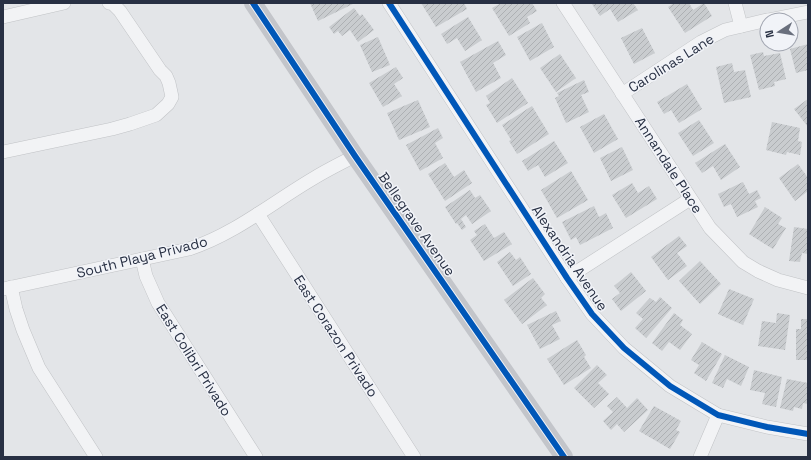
<svg xmlns="http://www.w3.org/2000/svg" width="811" height="460" font-family="'Space Grotesk',sans-serif">
<style>
.building{fill:url(#building-hatch)}
.lines{fill:none;stroke-linecap:round;stroke-linejoin:round}
.minor-casing{stroke:#c1c3c6;stroke-width:14}
.minor{stroke:#f2f3f5;stroke-width:13}
.secondary{stroke:#c3c5ca;stroke-width:18}
.cycleway-casing{stroke:#f1f3f8;stroke-width:8}
.cycleway{stroke:#0057b8;stroke-width:6}
.labels{text-anchor:middle;stroke-width:3;stroke-linejoin:round;paint-order:stroke}
.street-label{font-size:14px;fill:#283043;stroke:#f1f3f8}
</style>
<defs>
<pattern id="building-hatch" width="6" height="6" patternUnits="userSpaceOnUse"><rect width="6" height="6" fill="#c9cccf"/><path d="M-1 1l2-2M0 6l6-6M5 7l2-2" fill="none" stroke="#adb0b3"/></pattern>
</defs>
<rect width="100%" height="100%" fill="#e3e5e8"/>
<g class="building">
<polygon points="310,3 355,3 318,21"/>
<polygon points="421,3 464,3 467,9 436,27"/>
<polygon points="501,3 532,3 537,11 527,17 530,23 509,36 492,8"/>
<polygon points="594,3 633,3 638,10 618,22 610,9 600,16 592,4"/>
<polygon points="674,3 689,3 693,10 704,3 712,16 685,33 668,7"/>
<polygon points="354,8 360,16 362,14 374,30 358,42 350,30 342,36 338,31 334,34 329,27"/>
<polygon points="468,17 482,40 465,51 457,38 447,44 441,34"/>
<polygon points="542,23 554,47 530,61 517,37"/>
<polygon points="642,28 655,53 634,64 621,38"/>
<polygon points="378,37 390,65 372,72 360,45"/>
<polygon points="498,41 506,55 493,63 501,78 476,92 460,62"/>
<polygon points="808,44 808,70 796,73 790,49"/>
<polygon points="763,52 764,56 780,53 786,79 774,82 775,86 759,90 750,55"/>
<polygon points="560,54 576,78 556,92 540,68"/>
<polygon points="732,63 734,72 745,70 751,97 724,103 716,67"/>
<polygon points="396,67 403,78 394,84 402,96 383,107 369,83"/>
<polygon points="512,78 528,103 497,123 486,105 490,103 486,96"/>
<polygon points="584,80 589,92 581,95 589,112 566,123 555,98 559,96 557,93"/>
<polygon points="687,84 702,109 679,123 671,110 664,114 657,102"/>
<polygon points="808,99 808,127 794,109"/>
<polygon points="418,100 430,127 399,140 387,113"/>
<polygon points="532,106 549,134 517,154 509,141 511,140 502,125"/>
<polygon points="604,114 618,139 594,153 580,127"/>
<polygon points="699,120 714,143 693,156 678,133"/>
<polygon points="772,122 800,128 798,141 802,142 800,155 787,152 786,155 766,150"/>
<polygon points="438,128 443,138 435,143 443,158 420,171 406,145"/>
<polygon points="554,141 568,163 545,177 538,165 528,171 522,161"/>
<polygon points="725,144 740,167 721,180 713,166 702,173 695,163"/>
<polygon points="622,147 633,170 611,181 600,158"/>
<polygon points="445,163 454,177 464,170 472,183 445,201 428,174"/>
<polygon points="798,164 808,178 808,191 795,201 779,178"/>
<polygon points="571,171 588,200 557,218 541,190"/>
<polygon points="743,182 749,194 757,190 761,198 755,201 758,207 737,217 731,204 724,207 718,194"/>
<polygon points="632,183 638,193 649,186 657,199 626,218 612,195"/>
<polygon points="470,190 475,198 480,195 491,211 472,224 466,215 461,219 466,227 462,230 457,223 456,224 445,207"/>
<polygon points="594,206 599,217 606,213 613,228 580,245 576,237 571,240 562,222"/>
<polygon points="765,207 782,218 778,224 786,228 773,249 749,234"/>
<polygon points="485,224 494,238 504,232 512,244 484,261 470,240 477,235 474,231"/>
<polygon points="794,227 808,229 808,254 802,253 800,262 789,261"/>
<polygon points="679,236 687,246 677,253 687,266 668,280 651,257"/>
<polygon points="510,252 516,260 520,257 531,274 513,286 497,262"/>
<polygon points="700,261 721,284 700,304 679,281"/>
<polygon points="631,272 646,291 621,311 612,299 620,293 614,286"/>
<polygon points="533,278 545,294 541,298 547,305 522,324 504,300"/>
<polygon points="729,289 754,299 743,325 718,314"/>
<polygon points="660,297 672,308 646,338 635,328 643,319 636,313 650,298 656,302"/>
<polygon points="556,311 561,321 552,325 560,339 540,349 527,325"/>
<polygon points="674,313 683,320 680,325 692,334 680,350 669,342 662,351 652,343"/>
<polygon points="777,313 790,315 785,350 758,346 762,321 776,323"/>
<polygon points="801,319 808,319 808,360 796,360 796,329 801,329"/>
<polygon points="577,340 586,355 584,357 591,368 564,385 547,359"/>
<polygon points="702,342 722,354 706,381 694,373 699,365 691,360"/>
<polygon points="725,355 749,367 741,386 727,379 723,388 712,383"/>
<polygon points="597,365 607,375 598,383 609,394 594,408 574,388"/>
<polygon points="754,370 782,377 776,407 762,404 765,393 750,390"/>
<polygon points="787,379 808,383 808,404 803,403 802,409 794,407 793,411 780,408"/>
<polygon points="617,397 627,408 637,398 648,410 624,432 617,424 611,430 603,421 613,412 607,406"/>
<polygon points="654,406 681,421 676,430 680,432 670,449 639,431"/>
</g>
<g class="lines">
<defs>
<g id="minor">
<polyline points="389,3 567,278 592,314 624,348 670,386 718,415 767,427 808,434"/>
<polyline points="563,3 710,228 743,262 758,271 778,280 808,288"/>
<polyline points="735,3 741,26"/>
<polyline points="3,17 64,3"/>
<polyline points="768,20 808,12"/>
<polyline points="622,94 701,42 725,30 767,20"/>
<polyline points="3,152 112,129 130,124 156,115 168,104 172,97 169,83 166,76 160,70 120,11 113,4 109,3"/>
<polyline points="258,214 414,457"/>
<polyline points="142,259 146,276 158,303 256,457"/>
<polyline points="567,278 690,199"/>
<polyline points="11,287 16,309 23,330 39,368 96,457"/>
<path d="M3 289 189 249C235 234 273 202 314 178 327 170 341 163 355 156"/>
<polyline points="700,457 718,415"/>
</g>
</defs>
<use href="#minor" class="minor-casing"/>
<use href="#minor" class="minor"/>
<polyline class="secondary" points="253,3 355,156 564,457"/>
<defs>
<g id="cycleway">
<polyline points="253,3 355,156 564,457"/>
<polyline points="389,3 567,278 592,314 624,348 670,386 718,415 767,427 808,434"/>
</g>
</defs>
<use href="#cycleway" class="cycleway-casing"/>
<use href="#cycleway" class="cycleway"/>
</g>
<g class="labels">
<g class="street-label">
<text transform="translate(671 63) rotate(-32)" y="5">Carolinas Lane</text>
<text transform="translate(669 165) rotate(57)" y="5">Annandale Place</text>
<text transform="translate(417 224) rotate(55)" y="5">Bellegrave Avenue</text>
<text transform="translate(142 257) rotate(-14)" y="5">South Playa Privado</text>
<text transform="translate(570 258) rotate(56)" y="5">Alexandria Avenue</text>
<text transform="translate(336 336) rotate(57)" y="5">East Corazon Privado</text>
<text transform="translate(194 360) rotate(58)" y="5">East Colibri Privado</text>
</g>
</g>
<rect width="811" height="460" fill="none" stroke="#283043" stroke-width="8"/>
<g transform="translate(779 32) rotate(258)"><circle r="19" fill="#f1f3f8" stroke="#a1a5b0"/>
<path d="M0-3L7 15L0 10L-7 15Z" fill="#696f7d"/>
<text y="-6" font-size="11" font-weight="bold" text-anchor="middle" fill="#283043">N</text>
</g>
</svg>
